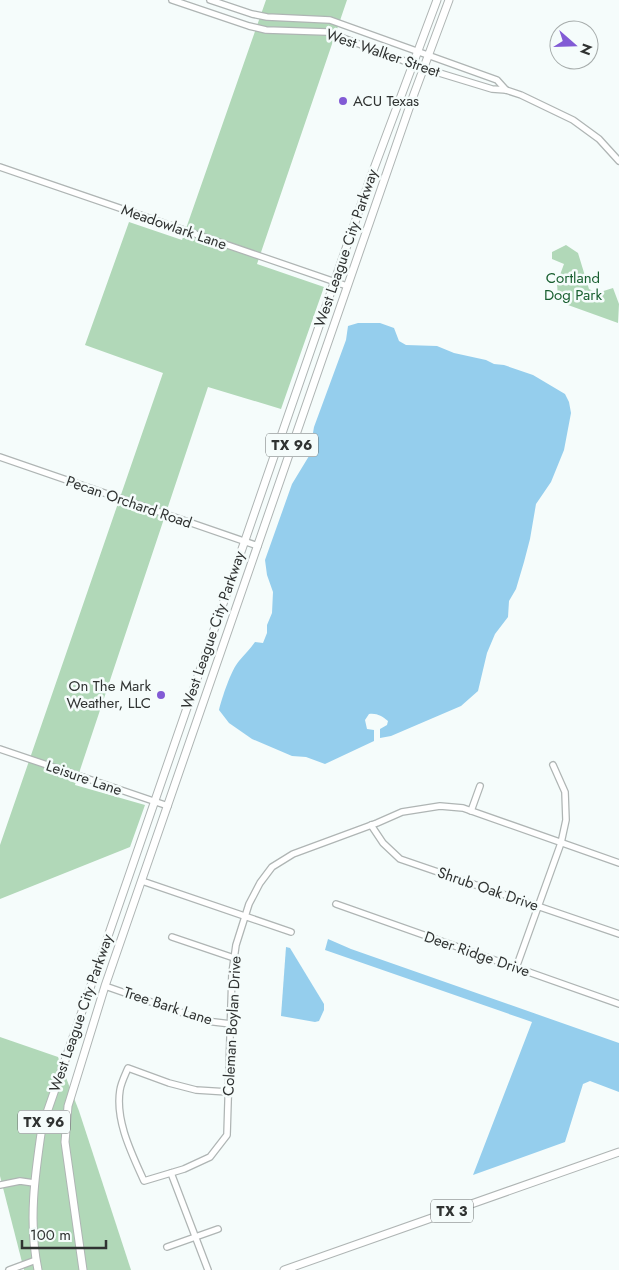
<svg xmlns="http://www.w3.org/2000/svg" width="619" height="1270" font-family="Jost,sans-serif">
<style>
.green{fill:#b1d8b8}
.water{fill:#95ceed}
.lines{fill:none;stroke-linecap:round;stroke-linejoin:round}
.minor-casing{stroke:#afb5b4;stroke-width:8}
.major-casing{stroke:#afb5b4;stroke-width:9}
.minor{stroke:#fff;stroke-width:5.5}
.major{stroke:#fff;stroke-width:7}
.poi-dot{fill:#825bd5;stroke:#f5fcfb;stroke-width:2}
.labels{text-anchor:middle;stroke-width:5;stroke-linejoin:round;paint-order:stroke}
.shield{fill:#f5fcfb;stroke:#6b6f6e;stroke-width:1}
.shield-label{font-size:14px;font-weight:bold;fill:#303332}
.street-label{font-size:15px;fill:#303332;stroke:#f5fcfb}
.poi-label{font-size:15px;fill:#303332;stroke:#f5fcfb;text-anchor:start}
.park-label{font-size:15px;fill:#195f30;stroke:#f5fcfb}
</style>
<rect width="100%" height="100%" fill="#f5fcfb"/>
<g class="green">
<polygon points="266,0 347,0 257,264 324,287 281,409 208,387 75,785 145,805 130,847 0,899 0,845 163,373 85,345 129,222 182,240"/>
<polygon points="566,245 578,253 589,289 597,293 613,288 619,304 618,323 568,305 558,298 557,283 564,264 552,259 552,252"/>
<polygon points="0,1037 58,1057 79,1111 131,1270 24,1270 0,1176"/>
</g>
<g class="water">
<path d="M358 323H380L394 328 399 341 406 345 437 346 454 353 486 360 494 364 504 365 533 375 565 394 569 402 571 413 564 450 551 482 536 504 530 539 524 562 516 589 509 601 508 617 495 634 487 653 478 691 461 706 391 736 380 738V729L387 725 388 721C382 716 377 713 369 714L365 720 367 729 374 730V741L325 764 306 757 292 756 252 739 229 723 219 710C222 698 231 670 239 661 245 654 250 649 255 642L263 643 267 633V625L272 613 273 592 267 575 265 560 292 484 309 456 314 427 346 340 348 326Z"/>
<polygon points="328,939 351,949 619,1043 619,1092 590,1081 583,1084 565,1142 473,1175 532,1022 325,950"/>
<polygon points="286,947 290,948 324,1004 324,1010 319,1021 315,1022 281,1016"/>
</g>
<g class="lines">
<defs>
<g id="minor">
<polyline points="172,0 249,26 266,30 327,32 423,68 492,89 506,90 521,95 573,120 599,139 619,161"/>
<polyline points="210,0 252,14 267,17 330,20 497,80 506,90"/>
<polyline points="0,167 347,286"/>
<polyline points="0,457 258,546"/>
<polyline points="0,749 168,806"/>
<polyline points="471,811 480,786"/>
<polyline points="371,825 383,843 400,859 619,934"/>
<polyline points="142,881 291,932"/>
<polyline points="336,904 619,1004"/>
<polyline points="172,937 234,958"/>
<polyline points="516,968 561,843 566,820 565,792 553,765"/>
<polyline points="105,986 206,1021 231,1024"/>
<path d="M228 1092 196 1090 169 1083 128 1068C125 1075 121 1083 120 1090 115 1121 132 1154 144 1181L184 1169 210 1157 227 1135 232 973 236 945 249 904 260 883 272 867 293 854 377 823 402 812 440 806 463 808 619 863"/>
<polyline points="171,1173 208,1270"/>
<polyline points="0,1185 20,1181 34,1183"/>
<polyline points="167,1247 218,1229"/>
<polyline points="9,1270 36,1260"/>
</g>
<g id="major">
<path d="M38 1270C28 1222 35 1174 42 1127L370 179 437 0"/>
<polyline points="83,1270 65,1142 68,1106 105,986 414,94 449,0"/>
<polyline points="284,1270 619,1152"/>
</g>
</defs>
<use href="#minor" class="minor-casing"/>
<use href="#major" class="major-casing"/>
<use href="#minor" class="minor"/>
<use href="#major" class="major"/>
</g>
<g class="poi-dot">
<circle cx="343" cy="101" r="5"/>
<circle cx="161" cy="695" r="5"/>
</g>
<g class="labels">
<g class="shield">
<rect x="266" y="433.5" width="52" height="23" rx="4"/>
<rect x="18" y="1110.5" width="52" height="23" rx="4"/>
<rect x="431" y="1199.5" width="42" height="23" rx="4"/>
</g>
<g class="shield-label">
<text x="292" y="450">TX 96</text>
<text x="44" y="1127">TX 96</text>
<text x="452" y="1216">TX 3</text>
</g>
<g class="street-label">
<text transform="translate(383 53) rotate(19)" y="5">West Walker Street</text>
<text transform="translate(174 227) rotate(19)" y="5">Meadowlark Lane</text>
<text transform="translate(346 248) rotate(-71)" y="5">West League City Parkway</text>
<text transform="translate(129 502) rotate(19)" y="5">Pecan Orchard Road</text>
<text transform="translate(213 630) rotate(-71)" y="5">West League City Parkway</text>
<text transform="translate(84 778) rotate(19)" y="5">Leisure Lane</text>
<text transform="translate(488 889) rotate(19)" y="5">Shrub Oak Drive</text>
<text transform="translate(477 954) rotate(19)" y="5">Deer Ridge Drive</text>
<text transform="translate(168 1006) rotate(18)" y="5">Tree Bark Lane</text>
<text transform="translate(81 1013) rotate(-71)" y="5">West League City Parkway</text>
<text transform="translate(232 1026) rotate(-87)" y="5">Coleman Boylan Drive</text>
</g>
<g class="poi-label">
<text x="353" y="106">ACU Texas</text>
<text x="151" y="691" text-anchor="end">On The Mark<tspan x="151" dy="17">Weather, LLC</tspan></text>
</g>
<g class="park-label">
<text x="573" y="283">Cortland<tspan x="573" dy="17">Dog Park</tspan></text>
</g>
</g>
<g transform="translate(574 45) rotate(110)"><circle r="24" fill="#f5fcfb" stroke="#a6acab"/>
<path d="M0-4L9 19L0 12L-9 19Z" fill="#825bd5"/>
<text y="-8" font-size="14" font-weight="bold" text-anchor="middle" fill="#303332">N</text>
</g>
<path d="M22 1240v8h84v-8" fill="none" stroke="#303332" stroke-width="2.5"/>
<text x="30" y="1240" font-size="15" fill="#303332" stroke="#f5fcfb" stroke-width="4" paint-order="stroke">100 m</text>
</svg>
